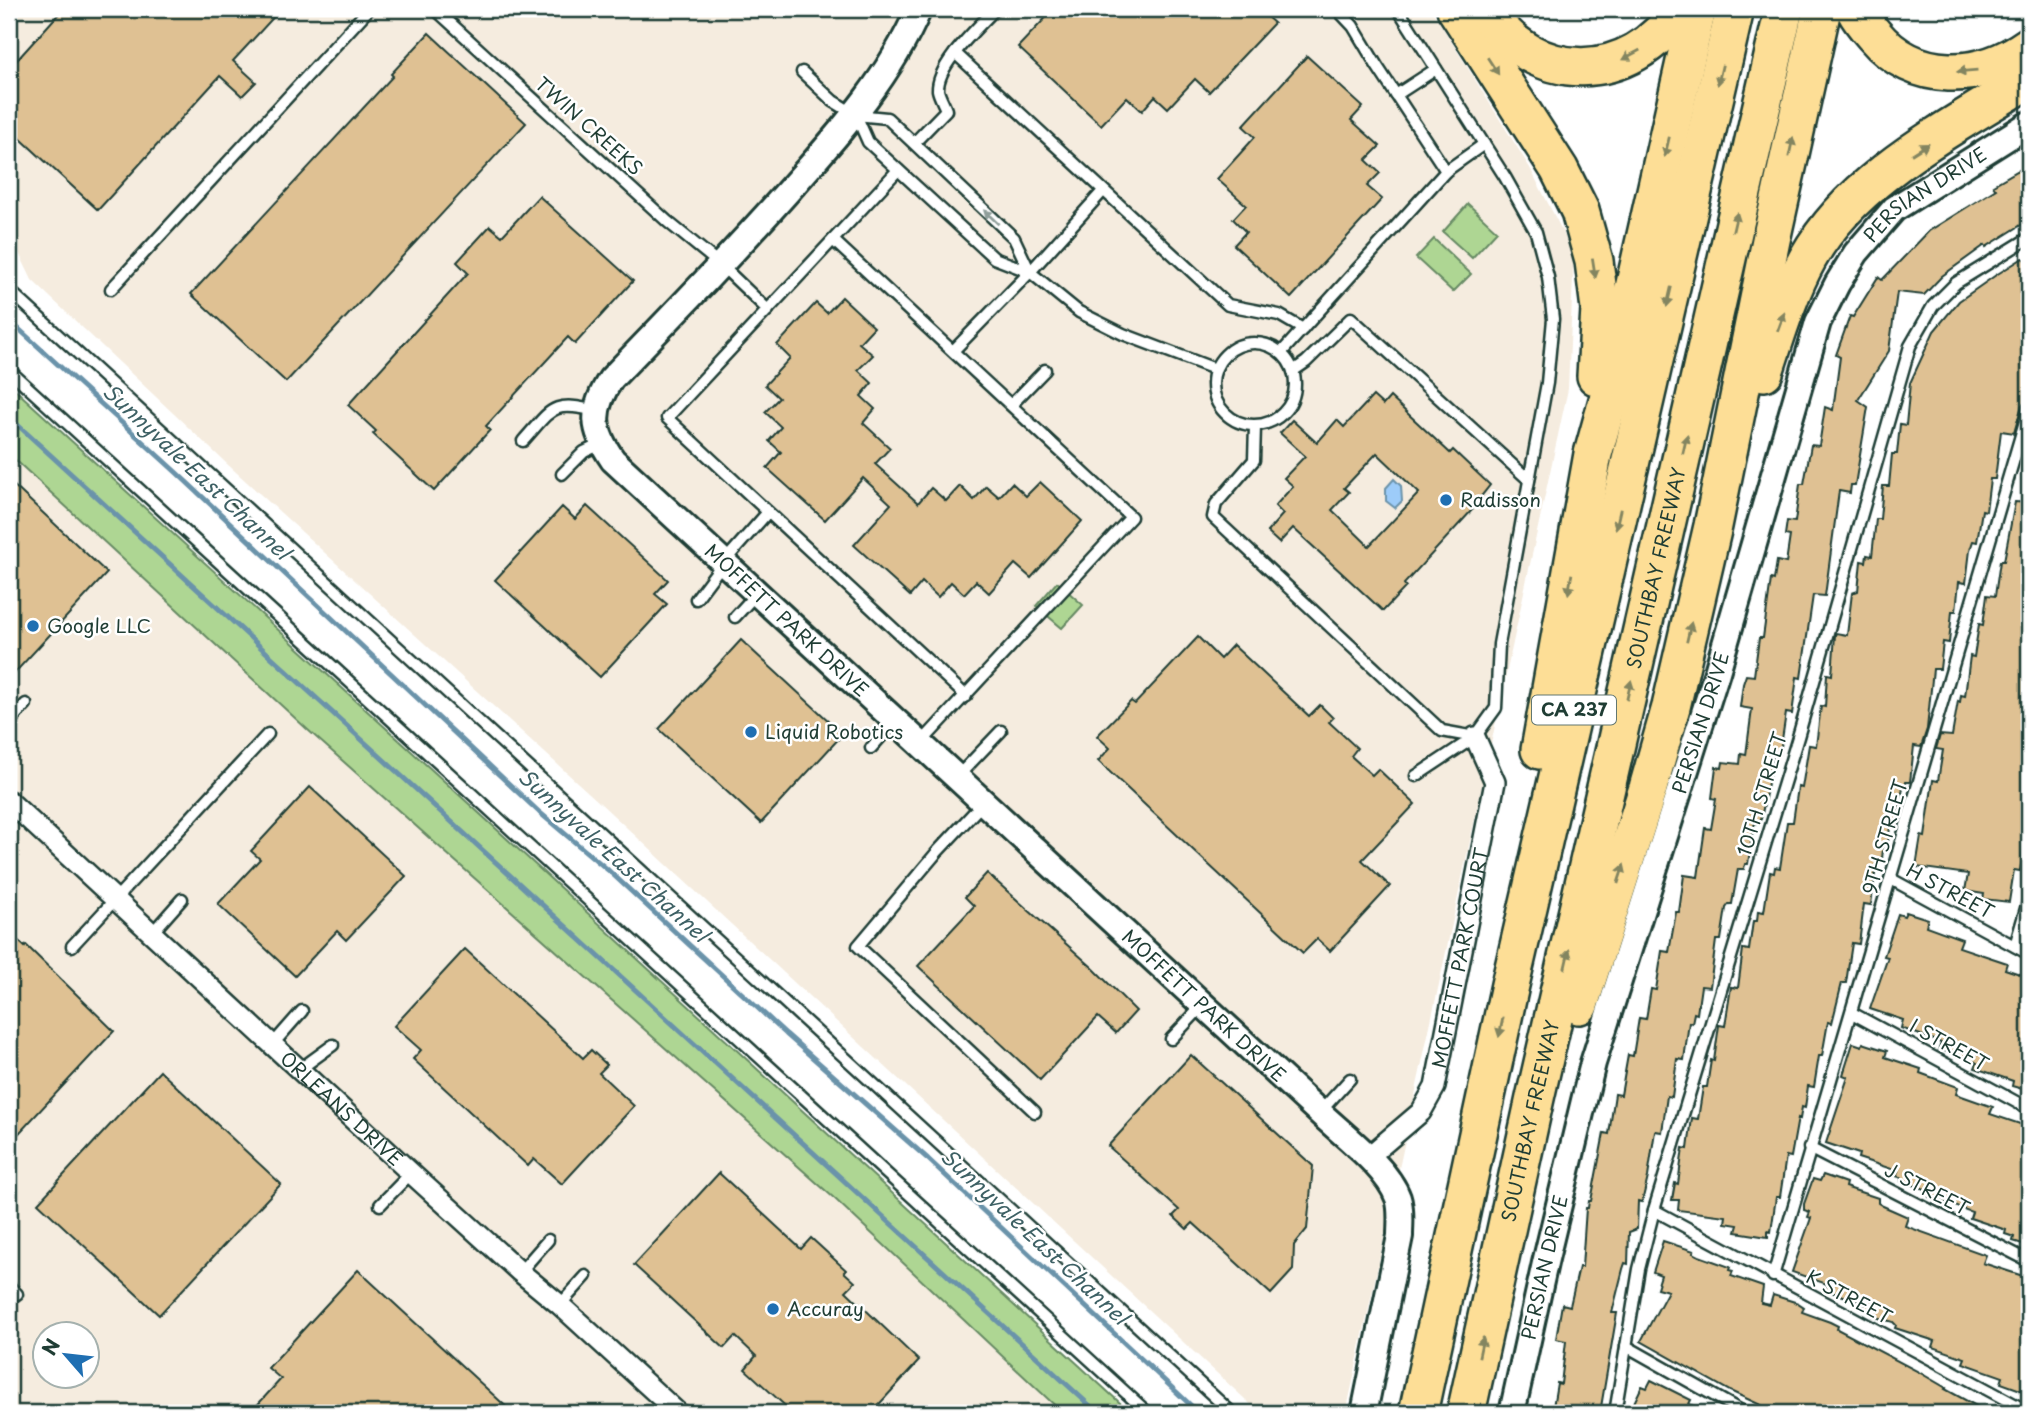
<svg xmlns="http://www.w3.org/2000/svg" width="2038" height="1422" font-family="'Playpen Sans',sans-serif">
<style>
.built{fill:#f5ecdf;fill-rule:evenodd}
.green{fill:#aed693;stroke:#668a64;stroke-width:2}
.water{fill:#9dccf9;stroke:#6b93aa;stroke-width:2}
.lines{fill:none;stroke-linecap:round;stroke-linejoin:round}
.stream{stroke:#6b93aa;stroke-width:5}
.building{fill:#dfc193;stroke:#1f3d34;stroke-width:2;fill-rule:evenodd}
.service-casing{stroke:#1f3d34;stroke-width:15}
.minor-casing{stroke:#1f3d34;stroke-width:24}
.tertiary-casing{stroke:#1f3d34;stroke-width:30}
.motorway-casing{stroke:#1f3d34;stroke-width:42}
.service{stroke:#fff;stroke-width:10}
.minor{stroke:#fff;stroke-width:19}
.tertiary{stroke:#fff;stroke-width:24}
.motorway{stroke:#fdde96;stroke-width:37}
.oneway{fill:#838560}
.oneway2{fill:#8f9e9a}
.poi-dot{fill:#1f6fb2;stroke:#fff;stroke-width:2.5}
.labels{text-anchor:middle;stroke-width:5;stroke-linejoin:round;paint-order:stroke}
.shield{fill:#fff;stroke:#627771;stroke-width:2}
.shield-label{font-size:18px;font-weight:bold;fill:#1f3d34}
.street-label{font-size:19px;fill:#1f3d34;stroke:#fff}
.poi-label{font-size:19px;fill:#1f3d34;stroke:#fff;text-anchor:start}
.water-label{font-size:21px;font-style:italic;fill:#3e6165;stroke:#fff}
</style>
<rect width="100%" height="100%" fill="#fff"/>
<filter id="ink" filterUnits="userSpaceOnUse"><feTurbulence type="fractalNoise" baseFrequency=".0143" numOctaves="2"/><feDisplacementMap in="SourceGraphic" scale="14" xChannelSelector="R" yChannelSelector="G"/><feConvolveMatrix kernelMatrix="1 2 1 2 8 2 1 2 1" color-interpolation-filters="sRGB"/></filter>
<g filter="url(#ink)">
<g class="built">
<polygon points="9,9 1431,9 1530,168 1574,254 1568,389 1346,1413 1260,1413 600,803 226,463 32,280 9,232"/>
<path d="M9 454 308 730 835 1199 1063 1413H9ZM46 1334H88V1376H46Z"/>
</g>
<g class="green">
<polygon points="1468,204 1497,231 1472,258 1443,232"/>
<polygon points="1434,239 1471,274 1453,292 1416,258"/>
<polygon points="9,384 479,813 1131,1413 1063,1413 835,1199 308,730 9,454"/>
<polygon points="1057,582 1083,605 1062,628 1036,606"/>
</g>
<polygon class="water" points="1394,479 1401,486 1402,501 1395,508 1386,501 1386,488"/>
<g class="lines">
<g class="stream">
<polyline points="9,320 177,473 539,812 608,870 786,1034 928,1159 1199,1413"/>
<polyline points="9,417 1098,1413"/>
</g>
</g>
<g class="building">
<polygon points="63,9 281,9 233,61 256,82 242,96 220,76 98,210 9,128 9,69"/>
<polygon points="1054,9 1258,9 1274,23 1209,92 1195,79 1168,108 1155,96 1142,111 1127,97 1101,125 1018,47"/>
<polygon points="429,33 526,123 286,382 191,294 393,76 391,74"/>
<polygon points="1307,56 1363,107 1351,120 1380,146 1366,160 1380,173 1367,186 1382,199 1291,298 1234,245 1246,232 1233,219 1246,205 1217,179 1255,137 1243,126"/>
<polygon points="2024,167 2029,176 2029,220 1986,247 1985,245 1942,276 1924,295 1897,292 1889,351 1858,400 1868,407 1855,485 1851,485 1850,493 1839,491 1825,596 1813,595 1801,678 1797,677 1792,714 1786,713 1780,753 1774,752 1760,824 1755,823 1753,829 1748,864 1745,864 1744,869 1738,869 1732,904 1729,904 1726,908 1721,940 1716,940 1710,987 1701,986 1697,1014 1694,1013 1692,1023 1689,1022 1684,1060 1677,1059 1672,1097 1667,1096 1662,1132 1655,1131 1648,1177 1642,1202 1638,1201 1637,1229 1629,1232 1628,1264 1625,1263 1623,1269 1612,1313 1617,1313 1600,1413 1552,1413 1557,1383 1561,1384 1566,1341 1556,1339 1562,1304 1570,1306 1579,1267 1582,1267 1586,1208 1588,1208 1589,1201 1591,1201 1604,1133 1609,1134 1615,1094 1621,1095 1628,1055 1633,1056 1639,1018 1646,1019 1651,989 1656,990 1662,951 1669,952 1676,912 1679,912 1684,875 1698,877 1705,828 1711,829 1716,799 1712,798 1716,767 1722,768 1723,762 1740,764 1741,754 1746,755 1752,709 1740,707 1743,684 1746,675 1754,676 1759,638 1763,638 1771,579 1774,580 1777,561 1786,563 1790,536 1785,535 1787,521 1795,522 1800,484 1804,484 1811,445 1819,446 1825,407 1833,410 1840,357 1836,355 1850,316 1853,317 1878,277 1882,280 1929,231 1996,189 1993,185"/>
<polygon points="539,196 633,281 575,344 568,337 486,426 490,430 434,491 373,434 376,431 348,405 468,273 457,262 490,226 502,236"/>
<polygon points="2029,257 2029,401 2022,405 2014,433 2001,431 1995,479 1990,479 1986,511 1982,510 1977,542 1973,541 1970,550 1966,583 1959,582 1956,611 1952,611 1949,643 1943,642 1940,669 1933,669 1927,729 1921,747 1914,746 1910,782 1906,782 1905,787 1903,787 1897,825 1890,827 1887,849 1883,849 1882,859 1877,858 1871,905 1864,904 1859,944 1852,943 1846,983 1842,983 1832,1023 1828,1022 1822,1056 1819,1056 1814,1087 1808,1086 1805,1108 1802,1107 1800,1119 1798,1118 1791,1157 1786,1156 1780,1197 1776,1197 1771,1232 1768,1231 1768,1237 1736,1232 1738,1225 1725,1223 1726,1216 1678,1210 1679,1200 1672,1200 1675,1183 1678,1184 1683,1148 1688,1149 1692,1118 1698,1119 1703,1087 1707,1087 1711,1060 1714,1061 1719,1025 1725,1026 1731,987 1738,988 1743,949 1749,950 1753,921 1757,921 1758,911 1764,912 1770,872 1774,873 1775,867 1780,868 1787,822 1793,822 1798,787 1802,788 1809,745 1816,746 1821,706 1825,707 1827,674 1832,675 1835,635 1836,633 1847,635 1852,593 1858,591 1861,561 1866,562 1867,555 1872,556 1876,519 1880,519 1883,486 1889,486 1892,454 1897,454 1900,424 1906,425 1910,383 1934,331 1959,301 1996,275 2023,258 2025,260"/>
<polygon points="842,297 874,327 859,343 873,355 858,370 872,383 861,396 875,409 863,423 890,448 875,464 918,503 931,488 946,501 960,486 974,500 986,486 999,497 1012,483 1026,496 1040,482 1082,521 1031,578 1015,564 989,593 976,581 964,594 951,582 938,597 922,582 910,596 854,545 891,504 863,478 825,520 767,468 781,452 769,441 781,427 765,412 779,398 765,385 790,358 777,345 816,303 827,313"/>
<path d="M1373 396 1383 405 1390 397 1450 453 1453 450 1490 485 1472 508 1473 509 1404 584 1406 587 1383 611 1293 528 1279 543 1267 532 1283 514 1275 506 1293 486 1284 478 1305 456 1280 433 1292 420 1317 443 1337 420 1344 427ZM1377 453 1419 493 1369 546 1332 510 1349 492 1344 488Z"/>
<polygon points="9,481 107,573 9,679"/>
<polygon points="2015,502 2029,503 2029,585 2027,600 2029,601 2029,837 2025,837 2020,871 2014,870 2009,902 1983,899 1984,894 1965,891 1968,874 1916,867 1921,836 1925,837 1933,780 1938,781 1943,750 1936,749 1940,735 1952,736 1958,701 1960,702 1961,695 1965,696 1970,656 1974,657 1979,624 1983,625 1987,595 1995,596 2000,561 2004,561"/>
<polygon points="587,506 668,580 655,594 667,604 600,677 495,580 562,507 575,519"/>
<polygon points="1198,637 1220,659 1233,645 1309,716 1320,705 1333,718 1329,722 1357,748 1351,756 1372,775 1378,769 1415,804 1362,860 1390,886 1330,951 1317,939 1303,953 1098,761 1110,748 1097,736 1131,701 1135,704"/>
<polygon points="741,640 843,734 761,823 659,729"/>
<polygon points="310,787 406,876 346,940 337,931 295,976 218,904 260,859 251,851"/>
<polygon points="987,873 1093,968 1136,1011 1116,1033 1098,1017 1040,1080 918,966 974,906 965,897"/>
<polygon points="1906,912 1928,919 1926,926 1962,939 1959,947 2007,963 2005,969 2029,977 2029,1091 2012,1086 2013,1081 1975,1068 1977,1063 1973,1061 1939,1049 1941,1043 1937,1041 1901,1028 1903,1020 1870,1009 1888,957 1884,956 1898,914 1904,916"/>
<polygon points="9,932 25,947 26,945 114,1031 9,1144"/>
<polygon points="465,949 583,1058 591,1050 607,1065 599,1073 634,1106 562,1184 534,1159 528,1166 413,1059 421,1050 394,1026"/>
<polygon points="1853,1043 1862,1046 1863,1043 1887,1051 1885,1057 1921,1069 1920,1073 1958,1087 1956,1094 1993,1107 1990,1114 2029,1127 2029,1246 2013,1241 2014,1237 2005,1234 2006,1230 1970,1218 1972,1212 1929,1197 1931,1191 1901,1181 1902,1178 1896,1176 1898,1171 1858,1158 1859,1154 1826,1143 1848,1077 1843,1075"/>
<polygon points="1191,1055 1313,1166 1307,1229 1294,1245 1293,1270 1271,1294 1193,1223 1187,1229 1173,1216 1179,1210 1108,1146"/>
<polygon points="160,1071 281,1184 159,1315 38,1203"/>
<polygon points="719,1173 801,1249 811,1238 846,1270 844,1272 855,1282 846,1291 919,1361 871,1413 793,1413 745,1369 756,1356 735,1336 724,1348 634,1265"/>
<polygon points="1823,1175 1846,1183 1845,1187 1878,1198 1878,1203 1883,1206 1908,1217 1905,1226 1986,1255 1983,1263 2023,1276 2022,1281 2029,1284 2029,1393 2001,1383 2003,1377 1963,1363 1965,1358 1933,1347 1935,1341 1895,1328 1896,1325 1893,1322 1872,1316 1873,1313 1863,1309 1865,1303 1825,1290 1827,1284 1792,1272 1811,1218 1808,1217 1810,1212 1804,1210 1804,1204 1813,1179 1820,1181"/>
<polygon points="1663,1241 1694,1251 1693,1253 1699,1256 1730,1267 1729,1270 1733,1271 1731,1276 1763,1287 1761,1303 1770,1305 1773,1295 1798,1303 1804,1307 1802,1312 1830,1322 1838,1326 1837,1329 1917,1371 1946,1388 1945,1389 1989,1413 1778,1413 1730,1391 1641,1341 1668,1291 1657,1288 1661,1275 1653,1272"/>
<polygon points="358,1270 513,1413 250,1413 281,1379 268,1368"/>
<polygon points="1651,1380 1691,1400 1689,1404 1708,1413 1645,1413 1632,1407 1642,1386 1647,1388"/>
</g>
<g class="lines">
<defs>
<g id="service">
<polyline points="435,9 668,222 722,266 768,310"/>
<polyline points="1337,9 1353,26 1377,66 1446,171"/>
<polyline points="1398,9 1505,177 1536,232 1548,277 1553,319 1547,383 1499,644 1496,708 1475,737 1416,776"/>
<polyline points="955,53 1228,305 1279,315 1303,329"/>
<polyline points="802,72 833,101 856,115 887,118 1014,238 1030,272"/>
<polyline points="1396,95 1436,69"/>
<polyline points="856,115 868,142 994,258 1030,272 1079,312 1123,334 1215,369"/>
<path d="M914 143 946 110C944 104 939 96 938 90 937 64 979 27 995 9"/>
<polyline points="898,170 667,418 966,696"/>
<polyline points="833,240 1131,517 920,744"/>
<polyline points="111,289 369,9"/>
<polyline points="9,290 1232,1413"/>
<circle cx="1254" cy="384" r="41"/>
<polyline points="953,351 1030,272 1103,191"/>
<polyline points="1281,353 1446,171 1484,144"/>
<polyline points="9,370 1148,1413"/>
<polyline points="1293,371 1306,362 1351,318 1529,480"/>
<polyline points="1011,405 1045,370"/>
<polyline points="1255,426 1254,460 1216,504 1213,517 1442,731 1475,737"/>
<path d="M523 441C552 409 551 400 596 411"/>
<polyline points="562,474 584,452 601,444"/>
<polyline points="696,599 723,563 768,512"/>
<polyline points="735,617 756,594"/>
<polyline points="9,722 26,704"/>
<polyline points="871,748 895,721"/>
<polyline points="958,776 1001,731"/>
<polyline points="983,803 938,851 858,946 1035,1112"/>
<polyline points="1891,879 2029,954"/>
<polyline points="152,933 182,899"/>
<polyline points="72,946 268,734"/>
<polyline points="2015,946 2029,898"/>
<polyline points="1852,1013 2029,1109"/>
<polyline points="1171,1039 1203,1005"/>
<polyline points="273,1044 302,1011"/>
<polyline points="300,1069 333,1045"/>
<polyline points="1320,1112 1350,1079"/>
<polyline points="1809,1148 2029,1261"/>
<polyline points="380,1205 411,1173"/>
<polyline points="1654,1210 2029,1412"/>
<polyline points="520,1272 548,1240"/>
<polyline points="1773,1276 2029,408"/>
<polyline points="9,1286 17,1294"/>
<polyline points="560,1305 586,1276"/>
<polyline points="1626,1346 1745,1413"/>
<polyline points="1615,1413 1639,1269 1654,1210 1798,737 1910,346 1933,306 1956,283 2029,238"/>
</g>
<g id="minor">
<path id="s1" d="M9 801 411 1173 520 1272 560 1305 678 1413"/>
<path id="s2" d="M1367 1158 1421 1112 1435 1087 1495 782 1475 737"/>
</g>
<g id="tertiary">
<path id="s3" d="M919 9C891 75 844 128 797 181 737 249 674 314 611 379 590 410 592 430 613 460L1319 1112C1343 1135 1387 1167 1398 1198 1402 1210 1400 1224 1400 1236L1364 1413"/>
<path id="s4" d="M1512 1413 1545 1263 1593 1063 1717 672 1818 322 1837 284 1856 253 1894 209 2029 124"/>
</g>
<g id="motorway">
<polyline points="1456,9 1559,169 1580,211 1594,261 1600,309 1596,376"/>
<path d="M1485 9C1533 87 1631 85 1680 9"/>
<path d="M1855 9C1860 19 1867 27 1874 35 1915 84 1980 81 2029 46"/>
<path d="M1764 372C1777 333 1788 294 1808 258 1854 176 1952 128 2029 79"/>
<polyline points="1540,750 1593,454 1612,386 1697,9"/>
<polyline points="1579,1005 1648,788 1671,707 1713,526 1771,240 1822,9"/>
<polyline points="1418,1413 1510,985 1735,9"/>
<path id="s5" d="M1466 1413 1535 1098 1784 9"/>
</g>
</defs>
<use href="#service" class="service-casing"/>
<use href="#minor" class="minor-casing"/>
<use href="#tertiary" class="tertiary-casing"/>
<use href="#motorway" class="motorway-casing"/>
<use href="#service" class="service"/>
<use href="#minor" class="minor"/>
<use href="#tertiary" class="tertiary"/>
<use href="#motorway" class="motorway"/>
</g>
<defs><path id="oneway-solid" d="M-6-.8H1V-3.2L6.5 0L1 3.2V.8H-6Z" transform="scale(1.75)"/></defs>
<g class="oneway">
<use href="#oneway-solid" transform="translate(1631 55) rotate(152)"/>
<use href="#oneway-solid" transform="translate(1493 66) rotate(57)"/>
<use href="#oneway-solid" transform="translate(1967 71) rotate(175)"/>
<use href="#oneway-solid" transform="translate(1720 75) rotate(103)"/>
<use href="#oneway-solid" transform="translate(1667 147) rotate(103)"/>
<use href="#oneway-solid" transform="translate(1791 147) rotate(-78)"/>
<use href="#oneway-solid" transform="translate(1920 149) rotate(-32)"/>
<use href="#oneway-solid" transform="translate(1735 222) rotate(-77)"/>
<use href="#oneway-solid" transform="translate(1594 268) rotate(81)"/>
<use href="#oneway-solid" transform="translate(1669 297) rotate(103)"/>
<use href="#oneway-solid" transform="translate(1781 322) rotate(-70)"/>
<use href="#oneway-solid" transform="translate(1685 444) rotate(-77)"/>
<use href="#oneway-solid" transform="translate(1618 519) rotate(103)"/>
<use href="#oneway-solid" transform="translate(1570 584) rotate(100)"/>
<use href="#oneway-solid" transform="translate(1689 632) rotate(-77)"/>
<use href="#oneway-solid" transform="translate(1629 690) rotate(-77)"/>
<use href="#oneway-solid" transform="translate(1621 874) rotate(-72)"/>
<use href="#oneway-solid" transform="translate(1567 959) rotate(-77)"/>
<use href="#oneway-solid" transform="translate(1501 1027) rotate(102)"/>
<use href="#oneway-solid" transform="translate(1481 1347) rotate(-78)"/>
</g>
<use class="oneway2" href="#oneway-solid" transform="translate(991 217) rotate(-136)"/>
</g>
<g class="poi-dot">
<circle cx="1446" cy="500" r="7"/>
<circle cx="33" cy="626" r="7"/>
<circle cx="751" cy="732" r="7"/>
<circle cx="773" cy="1309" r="7"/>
</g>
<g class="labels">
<rect class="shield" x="1532" y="695.5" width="84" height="29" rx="5"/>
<g class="shield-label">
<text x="1574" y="716">CA 237</text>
</g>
<g class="street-label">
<text transform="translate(589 126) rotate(42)" y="7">TWIN CREEKS</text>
<text dy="7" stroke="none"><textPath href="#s4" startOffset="1304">PERSIAN DRIVE</textPath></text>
<text dy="7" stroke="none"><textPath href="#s5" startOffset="866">SOUTHBAY FREEWAY</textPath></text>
<text dy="7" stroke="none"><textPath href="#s3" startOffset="808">MOFFETT PARK DRIVE</textPath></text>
<text dy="7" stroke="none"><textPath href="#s4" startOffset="716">PERSIAN DRIVE</textPath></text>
<text transform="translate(1762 794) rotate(-73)" y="7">10TH STREET</text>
<text transform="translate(1885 837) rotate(-74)" y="7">9TH STREET</text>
<text transform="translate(1950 891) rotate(28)" y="7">H STREET</text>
<text dy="7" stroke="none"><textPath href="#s2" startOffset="231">MOFFETT PARK COURT</textPath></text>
<text dy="7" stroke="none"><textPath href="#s3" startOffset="1376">MOFFETT PARK DRIVE</textPath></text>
<text transform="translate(1949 1045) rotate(29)" y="7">I STREET</text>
<text dy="7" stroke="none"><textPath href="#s1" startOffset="453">ORLEANS DRIVE</textPath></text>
<text dy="7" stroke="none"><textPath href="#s5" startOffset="299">SOUTHBAY FREEWAY</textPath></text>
<text transform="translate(1927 1189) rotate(27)" y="7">J STREET</text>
<text dy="7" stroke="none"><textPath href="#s4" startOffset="149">PERSIAN DRIVE</textPath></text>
<text transform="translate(1849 1297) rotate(28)" y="7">K STREET</text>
</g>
<g class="poi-label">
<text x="1460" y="507">Radisson</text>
<text x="47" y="633">Google LLC</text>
<text x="765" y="739">Liquid Robotics</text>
<text x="787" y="1316">Accuray</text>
</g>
<g class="water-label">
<text transform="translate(196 472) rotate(43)" y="7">Sunnyvale East Channel</text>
<text transform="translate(613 856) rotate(42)" y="7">Sunnyvale East Channel</text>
<text transform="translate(1034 1237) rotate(43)" y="7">Sunnyvale East Channel</text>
</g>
</g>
<rect width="2038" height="1422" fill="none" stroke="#fff" stroke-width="35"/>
<rect x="18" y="18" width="2003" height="1387" fill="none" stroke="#1f3d34" stroke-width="2.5" filter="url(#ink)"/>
<g transform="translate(66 1355) rotate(298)"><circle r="33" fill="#ffffff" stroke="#a5b1ae" stroke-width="2"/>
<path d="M0-5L12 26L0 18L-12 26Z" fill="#1f6fb2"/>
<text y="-10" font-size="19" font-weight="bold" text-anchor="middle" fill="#1f3d34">N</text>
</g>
</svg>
